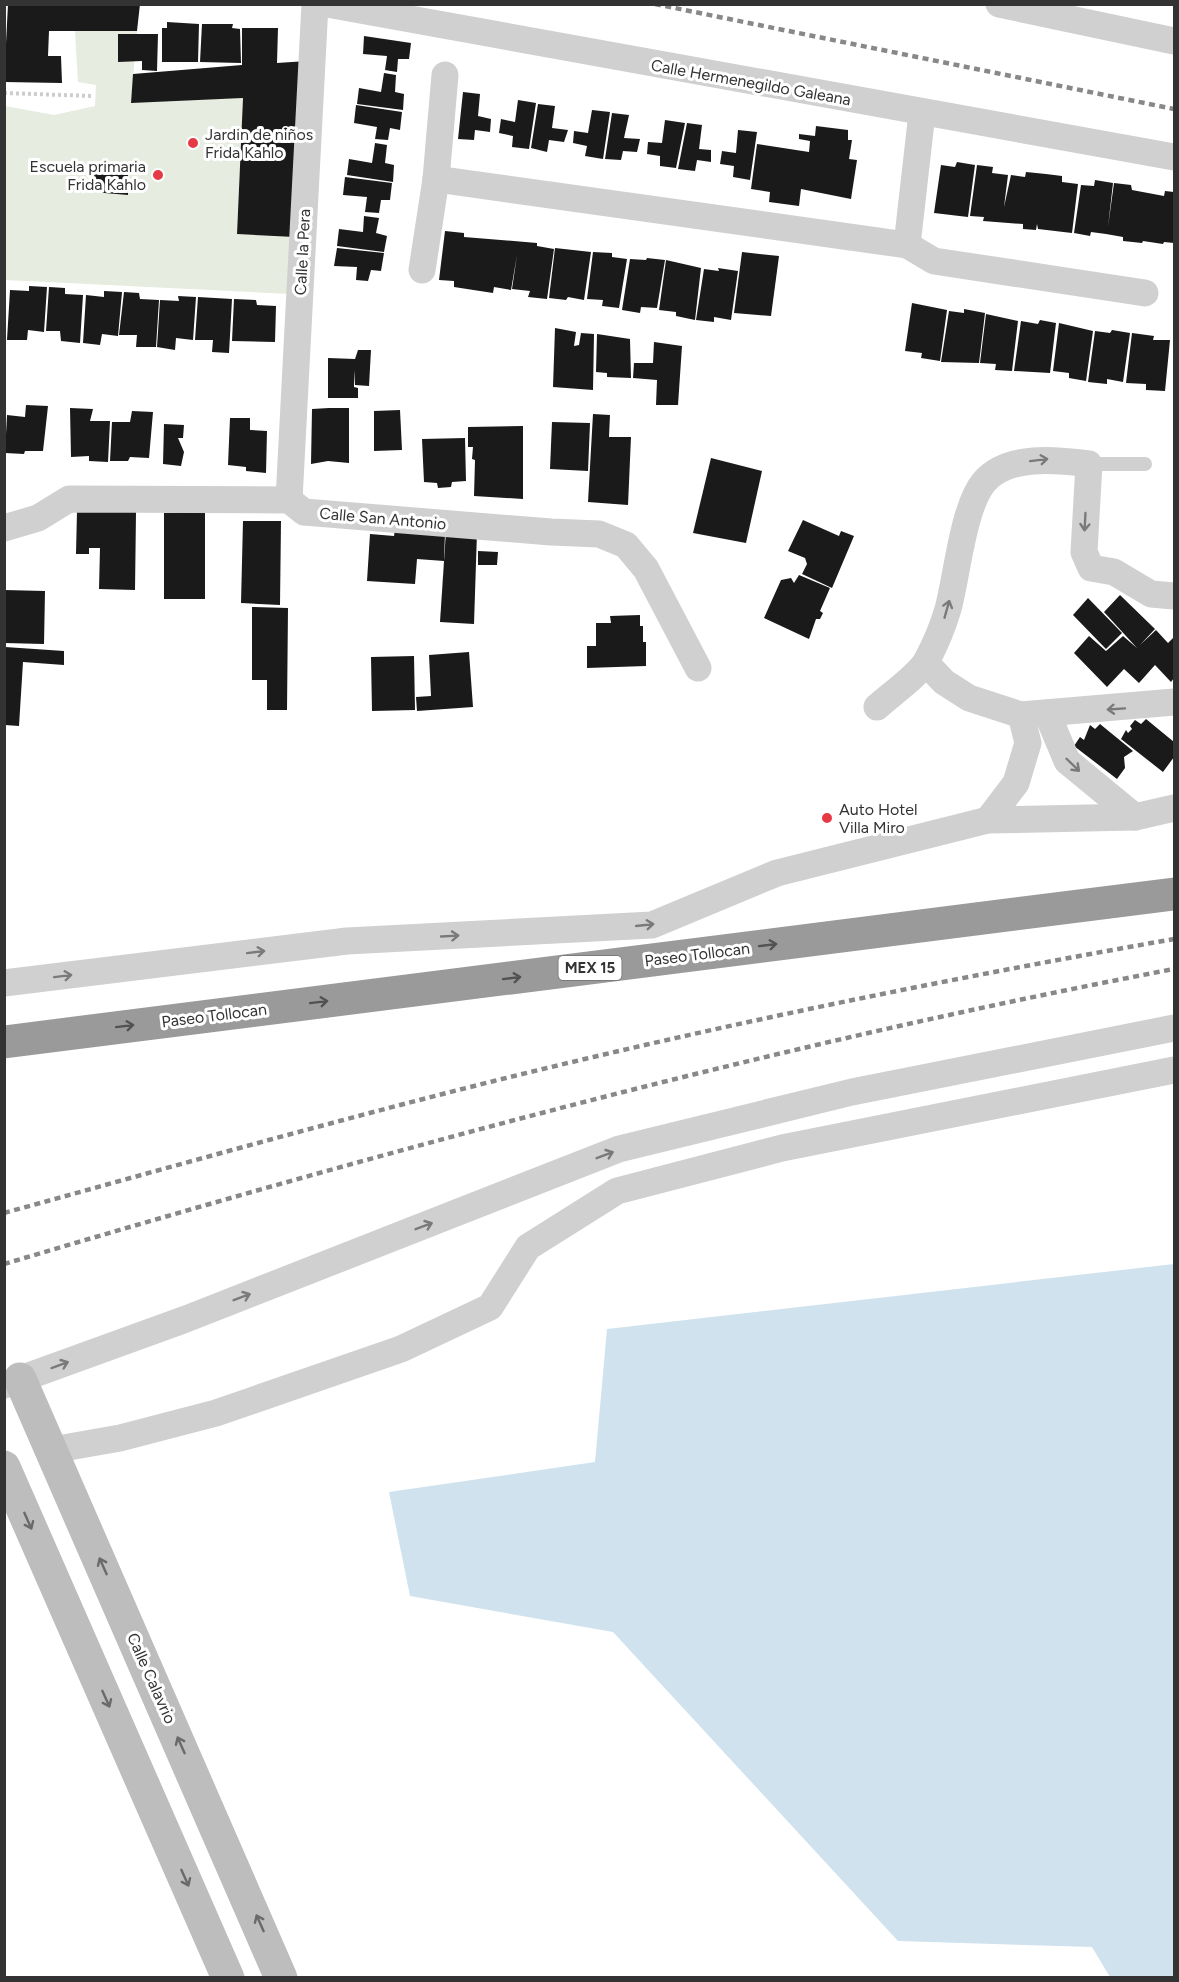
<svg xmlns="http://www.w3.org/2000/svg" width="1179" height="1982" font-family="Figtree,sans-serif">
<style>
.green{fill:#e6ecdf}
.water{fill:#cfe2ee}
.building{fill:#1a1a1a}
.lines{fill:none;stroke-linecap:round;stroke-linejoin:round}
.path{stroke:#cdcdcd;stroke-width:4;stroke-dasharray:3 3;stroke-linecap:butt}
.lane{stroke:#d0d0d0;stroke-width:14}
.street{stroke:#d0d0d0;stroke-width:27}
.secondary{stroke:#bdbdbd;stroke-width:33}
.highway{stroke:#9a9a9a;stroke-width:33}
.rail{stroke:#888;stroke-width:4.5;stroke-dasharray:6 4.5;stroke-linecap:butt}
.oneway{stroke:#7a7a7a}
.oneway2{stroke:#525252}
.oneway3{stroke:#6a6a6a}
.poi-dot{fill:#e63946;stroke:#fff;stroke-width:2}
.labels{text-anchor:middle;stroke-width:6;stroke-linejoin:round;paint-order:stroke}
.shield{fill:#fff;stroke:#707070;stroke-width:1.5}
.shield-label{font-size:15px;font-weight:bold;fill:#333}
.street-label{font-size:16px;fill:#333;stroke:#fff}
.poi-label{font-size:16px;fill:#333;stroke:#fff;text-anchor:start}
</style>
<rect width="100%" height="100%" fill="#fff"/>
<polygon class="green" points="75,31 137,31 131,102 243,98 237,234 294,237 289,294 5,280 5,106 54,115 95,106 96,85 78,82"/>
<polygon class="water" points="1174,1264 1174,1977 1110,1977 1092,1947 898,1941 613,1632 410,1596 389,1492 595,1462 607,1329"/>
<g class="building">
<polygon points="8,4 140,4 137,31 49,31 48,56 61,56 62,83 4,82"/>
<polygon points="167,22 199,24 198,62 162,62 162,28 167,28"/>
<polygon points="202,24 233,24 232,28 240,29 241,63 200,62"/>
<polygon points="242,28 278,28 277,63 307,61 294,237 237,234 243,98 131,103 133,74 242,65"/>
<polygon points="118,34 158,34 157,71 142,70 142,61 118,62"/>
<polygon points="364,36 411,43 409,59 398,59 397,72 385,70 387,56 363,54"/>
<polygon points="384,73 396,75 395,92 404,94 403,110 357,104 359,88 381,92"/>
<polygon points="463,92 480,94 478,116 491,119 490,132 475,130 474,140 458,139"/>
<polygon points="518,100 536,103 529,149 512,147 513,136 499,133 501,119 515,122"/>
<polygon points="538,104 555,106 552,128 568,130 564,142 549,140 547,152 531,148"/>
<polygon points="356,105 402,112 400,130 390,128 388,140 375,139 377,127 354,123"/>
<polygon points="592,110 610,112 603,159 585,156 587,146 573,143 574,131 588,133"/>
<polygon points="612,113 629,115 624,138 640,139 637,152 623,151 621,160 605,159"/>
<polygon points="665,120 685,123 676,168 660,166 660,156 647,154 648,142 662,143"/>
<polygon points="687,123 702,125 699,149 711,150 711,162 697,160 695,171 678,169"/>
<polygon points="816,126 848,130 848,140 852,140 849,159 857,160 851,199 801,189 799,206 769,202 770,192 751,189 757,144 809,152 810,141 799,139 799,134 815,136"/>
<polygon points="738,130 757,132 750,180 733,177 734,166 720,164 722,151 736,153"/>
<polygon points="375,143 387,145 385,163 394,165 393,182 347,175 349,159 372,163"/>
<polygon points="957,162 975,165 968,217 934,213 941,165 955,167"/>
<polygon points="977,165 993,167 992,173 1008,175 1004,207 1011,175 1025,177 1026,172 1046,174 1062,176 1062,182 1078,184 1072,233 1038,229 1037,224 1036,230 1023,229 1023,224 983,221 984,217 970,216"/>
<polygon points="95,166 128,170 128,195 93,192"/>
<polygon points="345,177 392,183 390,200 381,200 379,213 365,212 367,197 343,195"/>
<polygon points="1095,180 1113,183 1108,227 1114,183 1131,185 1132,190 1164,196 1165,191 1174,192 1174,243 1164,242 1163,244 1143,241 1142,243 1123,241 1123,237 1106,234 1091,232 1090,236 1074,233 1081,185 1094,186"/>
<polygon points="364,216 379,218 376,233 387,236 384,252 337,246 339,229 363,232"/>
<polygon points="445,231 464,233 464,237 537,243 537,246 554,249 547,299 528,297 530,291 512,289 517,255 511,290 494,287 493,293 454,287 454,281 439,280"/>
<polygon points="337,248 384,253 381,271 371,270 368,281 356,280 357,267 334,266"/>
<polygon points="555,248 591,252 584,300 568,297 566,300 549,298"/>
<polygon points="593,252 612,253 612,257 627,259 619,308 602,306 603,300 587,299"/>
<polygon points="742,252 779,256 771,316 734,313"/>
<polygon points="647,258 665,260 657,308 641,307 640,313 622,310 630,259 646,260"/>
<polygon points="666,260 701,268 695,320 676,316 676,312 659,310"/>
<polygon points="718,268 738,271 731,320 714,317 714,322 696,320 704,269 719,271"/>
<polygon points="29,286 47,287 44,332 28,330 27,340 7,340 10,290 29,291"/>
<polygon points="49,287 65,288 65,294 83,295 80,343 61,341 60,331 46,331"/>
<polygon points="104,291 122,292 118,336 102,334 100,345 83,343 86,295 104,297"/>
<polygon points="124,292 139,293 140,299 159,300 156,347 136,347 137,335 119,335"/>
<polygon points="178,296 196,297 193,340 176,338 175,350 157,347 160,300 179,301"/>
<polygon points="198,297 232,299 229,353 212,352 213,340 195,340"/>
<polygon points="234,299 256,300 257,305 276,306 275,342 232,341"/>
<polygon points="912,303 947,310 940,361 921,358 922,353 905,351"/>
<polygon points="964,309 985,313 979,363 941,362 949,311 964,313"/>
<polygon points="986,314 1018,321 1012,371 995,370 996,364 980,363"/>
<polygon points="1040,320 1056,323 1050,373 1014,371 1021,321 1038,324"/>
<polygon points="1059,323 1093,331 1086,381 1069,378 1069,373 1053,371"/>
<polygon points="555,328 576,332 574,346 579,345 581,333 594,334 593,390 553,387"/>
<polygon points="1112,330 1130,333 1123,382 1107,379 1107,384 1088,382 1095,331 1110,333"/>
<polygon points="1132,333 1154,336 1153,340 1170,340 1165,391 1146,390 1146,384 1126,383"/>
<polygon points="597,334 630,339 631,378 607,377 607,373 596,372"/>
<polygon points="654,342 682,346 678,405 656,405 657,380 633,378 634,363 653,363"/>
<polygon points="358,350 371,350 369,386 355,385 354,370 354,387 358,388 358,398 328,398 328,358 355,359"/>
<polygon points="26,405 48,406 43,451 25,451 24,454 5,453 7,415 25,417"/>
<polygon points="70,408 93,409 90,421 110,421 108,462 89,461 89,456 71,457"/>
<polygon points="329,408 349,408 349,463 328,461 311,464 312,409"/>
<polygon points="400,410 402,450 374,451 374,411"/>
<polygon points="132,411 153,412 149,458 130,457 128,461 110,461 112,422 130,422"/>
<polygon points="593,414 610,415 609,437 631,437 628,505 588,502"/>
<polygon points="230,418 250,418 250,430 267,431 266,473 246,471 246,467 228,465"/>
<polygon points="552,422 590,423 588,471 550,469"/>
<polygon points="164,424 184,425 183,438 178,438 184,452 181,466 163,464"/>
<polygon points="523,426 523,499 474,496 475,460 472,459 473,447 468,447 468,427"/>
<polygon points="465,438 466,481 452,482 451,487 438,488 437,483 424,482 422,439"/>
<polygon points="711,458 762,471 746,543 693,533"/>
<polygon points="77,511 136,512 135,590 99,589 100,548 89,548 89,554 76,554"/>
<polygon points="205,512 205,599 164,599 164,513"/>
<polygon points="803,520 839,536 841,531 854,536 832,588 802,574 807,564 805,558 788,551"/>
<polygon points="243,521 281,521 280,605 241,603"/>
<polygon points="395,529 445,533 444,561 417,559 415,584 367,581 370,534 394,536"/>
<polygon points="446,531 477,532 474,624 440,622"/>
<polygon points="478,551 498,552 497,565 478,565"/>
<polygon points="799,575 830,588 820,611 823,613 820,619 816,619 809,639 764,618 781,580 791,578 794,583"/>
<polygon points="4,590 45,591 44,644 4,643"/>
<polygon points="1120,595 1155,629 1140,645 1156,630 1168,643 1174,637 1174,678 1171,682 1155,665 1139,683 1124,669 1107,687 1074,653 1089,636 1106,651 1123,636 1137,648 1104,612"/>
<polygon points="1088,598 1122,633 1106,649 1073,615"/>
<polygon points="252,607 288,608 287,710 267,710 267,680 252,680"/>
<polygon points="640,615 640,626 643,626 643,642 646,642 646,666 587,668 587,646 596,646 596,623 611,623 610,616"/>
<polygon points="5,647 64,651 64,665 23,662 19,726 5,725"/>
<polygon points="469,652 473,707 417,711 416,697 431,696 429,655"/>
<polygon points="414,656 415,710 372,711 371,657"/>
<polygon points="1146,719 1174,742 1174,757 1163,772 1121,739 1126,730 1128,733 1132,729 1130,726 1135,720 1141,724"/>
<polygon points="1100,724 1133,751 1124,757 1125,768 1117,779 1074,746 1080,737 1084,740 1090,725 1095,729"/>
</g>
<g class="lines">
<polyline class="path" points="4,93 92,96"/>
<polyline class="lane" points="1089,464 1145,464"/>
<g class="street">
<polyline points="327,4 1174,157"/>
<polyline points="999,4 1174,41"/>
<polyline points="436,179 907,245 934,261 1145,293"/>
<polyline points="907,245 922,113"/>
<polyline points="422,270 436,179 445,75"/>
<polyline points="289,500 315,4"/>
<polyline points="4,528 38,518 69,499 289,500 304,512 551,532 599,534 626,545 646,569 698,668"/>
<polyline points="926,663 944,682 969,698 1021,715 1174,702"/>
<path d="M877 707C890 695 919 675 927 660 935 645 943 626 948 609 957 576 963 507 984 482 1007 454 1058 460 1089 464L1084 552 1091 568 1114 572 1151 594 1174 596"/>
<polyline points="1047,713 1067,761 1135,817"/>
<polyline points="988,820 1016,783 1028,743 1021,715"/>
<polyline points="4,983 347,941 652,925 777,873 988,820 1135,817 1174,808"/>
<polyline points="4,1385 186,1319 619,1149 852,1092 1174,1028"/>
<polyline points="52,1450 120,1438 216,1413 401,1349 490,1307 528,1247 617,1191 782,1148 1174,1070"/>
</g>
<g class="secondary">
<polyline points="20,1379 281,1978"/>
<polyline points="4,1467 228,1978"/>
</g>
<polyline class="highway" points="4,1042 1174,894"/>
<g class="rail">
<polyline points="655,4 1174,109"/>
<path d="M4 1213C167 1168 330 1122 494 1081 719 1025 947 979 1174 939"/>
<path d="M4 1264C391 1149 779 1044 1174 969"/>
</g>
</g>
<defs><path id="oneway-shaft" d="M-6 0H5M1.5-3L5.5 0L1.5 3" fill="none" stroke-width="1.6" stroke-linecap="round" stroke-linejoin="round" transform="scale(1.5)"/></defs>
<g class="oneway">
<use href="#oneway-shaft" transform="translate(1039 460) rotate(-7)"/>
<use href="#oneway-shaft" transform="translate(1085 522) rotate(93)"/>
<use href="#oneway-shaft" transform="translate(947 609) rotate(-74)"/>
<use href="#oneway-shaft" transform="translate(1116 709) rotate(176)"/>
<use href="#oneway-shaft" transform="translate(1073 765) rotate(44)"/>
<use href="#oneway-shaft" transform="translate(645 925) rotate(-6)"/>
<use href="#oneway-shaft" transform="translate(450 936) rotate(-3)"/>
<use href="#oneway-shaft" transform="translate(256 952) rotate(-7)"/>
<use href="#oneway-shaft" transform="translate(63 976) rotate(-7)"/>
<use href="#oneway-shaft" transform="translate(605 1155) rotate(-21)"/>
<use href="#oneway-shaft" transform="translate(424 1226) rotate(-21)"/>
<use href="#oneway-shaft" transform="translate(242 1297) rotate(-21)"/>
<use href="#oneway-shaft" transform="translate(60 1365) rotate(-20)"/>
</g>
<g class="oneway2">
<use href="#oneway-shaft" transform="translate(768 945) rotate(-7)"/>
<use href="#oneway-shaft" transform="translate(512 978) rotate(-7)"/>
<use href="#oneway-shaft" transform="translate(319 1002) rotate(-7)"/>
<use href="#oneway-shaft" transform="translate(125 1026) rotate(-7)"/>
</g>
<g class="oneway3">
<use href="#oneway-shaft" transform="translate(28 1521) rotate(66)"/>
<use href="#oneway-shaft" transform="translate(103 1566) rotate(-114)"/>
<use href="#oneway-shaft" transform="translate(106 1699) rotate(66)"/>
<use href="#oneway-shaft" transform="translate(181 1745) rotate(-114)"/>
<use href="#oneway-shaft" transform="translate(185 1878) rotate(66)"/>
<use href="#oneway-shaft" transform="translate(260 1923) rotate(-114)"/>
</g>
<g class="poi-dot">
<circle cx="193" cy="143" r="6"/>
<circle cx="158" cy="175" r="6"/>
<circle cx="827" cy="818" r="6"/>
</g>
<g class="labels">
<rect class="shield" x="558.5" y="956" width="63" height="24" rx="4.5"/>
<g class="shield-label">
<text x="590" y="973">MEX 15</text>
</g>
<g class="street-label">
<text transform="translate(751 82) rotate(10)" y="6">Calle Hermenegildo Galeana</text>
<text transform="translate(302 252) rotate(-87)" y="6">Calle la Pera</text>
<text transform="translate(383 518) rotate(5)" y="6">Calle San Antonio</text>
<text transform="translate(697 954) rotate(-7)" y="6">Paseo Tollocan</text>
<text transform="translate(214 1015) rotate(-7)" y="6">Paseo Tollocan</text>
<text transform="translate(152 1678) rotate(66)" y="6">Calle Calavrio</text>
</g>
<g class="poi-label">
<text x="205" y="140">Jardin de niños<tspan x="205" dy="18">Frida Kahlo</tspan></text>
<text x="146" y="172" text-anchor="end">Escuela primaria<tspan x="146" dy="18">Frida Kahlo</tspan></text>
<text x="839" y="815">Auto Hotel<tspan x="839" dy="18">Villa Miro</tspan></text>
</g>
</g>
<rect width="1179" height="1982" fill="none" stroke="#333333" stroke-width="12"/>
</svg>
